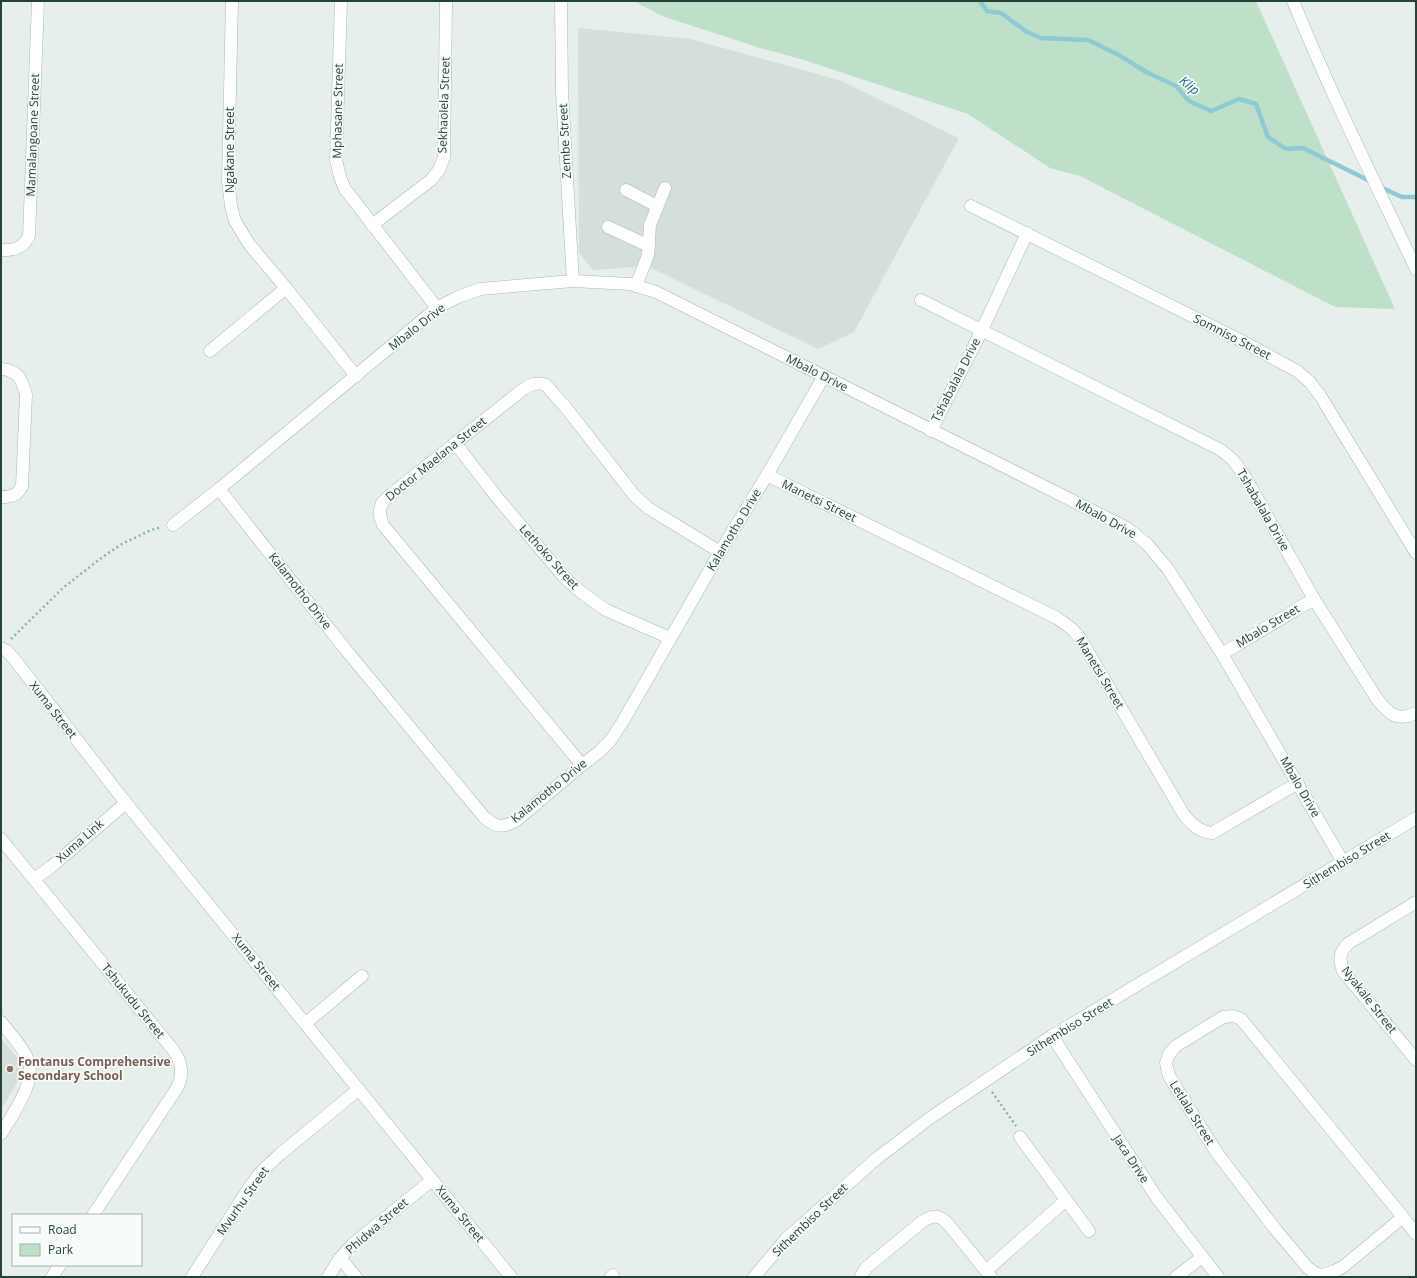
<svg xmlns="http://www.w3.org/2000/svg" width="1417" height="1278" font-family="'Open Sans',sans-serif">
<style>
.built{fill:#d4dfda}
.green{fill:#bfe0c8}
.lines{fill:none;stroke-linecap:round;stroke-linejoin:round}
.stream{stroke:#8ec9d4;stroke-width:4.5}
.minor-casing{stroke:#a8b8b2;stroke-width:13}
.path{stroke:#86b3a5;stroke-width:2.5;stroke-dasharray:2 3;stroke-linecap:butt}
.minor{stroke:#fff;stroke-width:12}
.education-dot{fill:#8d6e63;stroke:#f7fbf9;stroke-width:1.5}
.labels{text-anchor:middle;stroke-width:3.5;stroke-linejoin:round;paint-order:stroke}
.street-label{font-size:12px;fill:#24423a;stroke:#f7fbf9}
.education-label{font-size:12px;font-weight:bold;fill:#785e54;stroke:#f7fbf9;text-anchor:start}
.water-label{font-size:13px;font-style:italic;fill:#1c6f80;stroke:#f7fbf9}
</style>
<rect width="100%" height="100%" fill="#e6efeb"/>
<g class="built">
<polygon points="578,28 691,39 839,80 959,138 854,332 818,349 647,266 593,270 579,253"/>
<polygon points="1,1038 20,1061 20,1077 1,1110"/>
</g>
<polygon class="green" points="634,1 1256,1 1395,309 1335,307 1080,176 1050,168 968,114 804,60 760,48 662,16"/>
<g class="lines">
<g class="stream">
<polyline points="980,1 987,11 1001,13 1027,32 1041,38 1088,40 1119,55 1146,72 1176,86 1189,101 1211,111 1239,99 1256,104 1268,137 1286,149 1303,148 1372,182"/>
<polyline points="1380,187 1402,197 1416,197"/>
</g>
<defs>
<g id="minor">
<polyline points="232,1 228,180 231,206 235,221 249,244 286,288 356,376"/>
<polyline points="341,1 336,160 340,177 345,189 437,308"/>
<polyline points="561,1 562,92 573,281"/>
<path d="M1293 1C1330 92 1374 180 1416 269"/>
<polyline points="626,190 657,206"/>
<polyline points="971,206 1240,340 1297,371 1310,382 1321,397 1416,553"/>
<polyline points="372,225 431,180 439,170 444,157 446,1"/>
<polyline points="608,227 649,246"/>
<path d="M1 250C14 251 23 248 29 236L38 1"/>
<polyline points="636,286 648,255 650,225 665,188"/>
<path d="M921 300 1221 450 1233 460 1244 475 1314 599 1377 699C1389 714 1397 722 1416 713"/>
<polyline points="210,351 286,288"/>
<path d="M1 369C19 370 22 380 26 395L22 486C17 496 11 497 1 497"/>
<polyline points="931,431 982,330 1027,233"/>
<polyline points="455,443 496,496 564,577 582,593 606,610 670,638"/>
<path d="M767 475 1057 618 1072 629 1080 638 1184 815C1191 824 1200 832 1212 833L1298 783"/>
<path d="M219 489 346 650 484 817C496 828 503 828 517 820L582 765 599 752 610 741 622 723 720 552 767 475 824 376"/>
<polyline points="173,525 219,489 437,308 458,297 480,289 573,281 630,284 656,292 1127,528 1147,544 1168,569 1222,654 1343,862"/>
<polyline points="1,648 7,651 15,660 126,803 511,1277"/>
<polyline points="1222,654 1314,599"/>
<path d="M582 765 383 525 380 516V510L382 503 389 496 522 390C530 385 537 381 546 385L567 409 634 495 648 508 720 552"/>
<path d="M1 839 174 1051C182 1063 184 1075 177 1088L93 1215"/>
<polyline points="34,879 51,867 126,803"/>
<path d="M1416 902 1349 943C1339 952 1339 959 1343 971L1416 1060"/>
<path d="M1 1022C10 1034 23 1046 28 1060 37 1082 12 1115 1 1134"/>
<polyline points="306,1023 362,976"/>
<polyline points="1052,1036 1157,1198 1218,1277"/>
<polyline points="1020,1137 1089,1231"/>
<polyline points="1403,1217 1344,1266 1335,1271 1324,1275 1317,1274 1308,1268 1276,1230 1217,1153 1169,1076 1166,1063 1169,1054 1176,1046 1223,1017 1234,1016 1241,1019 1403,1217 1416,1234"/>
<polyline points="340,1258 356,1277"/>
<polyline points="986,1271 1066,1200"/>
<polyline points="52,1277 60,1265"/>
<polyline points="192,1277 249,1188 260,1173 279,1155 359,1089"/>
<polyline points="328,1277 340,1258 353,1244 432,1180"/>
<polyline points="611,1277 613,1275"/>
<polyline points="754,1277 786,1239 876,1159 930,1118 1052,1036 1416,818"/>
<path d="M861 1277 862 1274 867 1267 923 1221C935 1214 939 1215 948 1224L991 1277"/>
<polyline points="1176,1277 1202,1257"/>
</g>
</defs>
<use href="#minor" class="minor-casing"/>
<g class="path">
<polyline points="11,639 64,587 104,556 122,544 151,530 162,527"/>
<polyline points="992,1092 1016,1126"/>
</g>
<use href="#minor" class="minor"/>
</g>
<circle class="education-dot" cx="10" cy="1069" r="4"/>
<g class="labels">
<g class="street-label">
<text transform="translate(444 105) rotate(-88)" y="4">Sekhaolela Street</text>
<text transform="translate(338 111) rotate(-89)" y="4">Mphasane Street</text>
<text transform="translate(33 135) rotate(-88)" y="4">Mamalangoane Street</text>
<text transform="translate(565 141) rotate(-93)" y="4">Zembe Street</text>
<text transform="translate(230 150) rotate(-90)" y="4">Ngakane Street</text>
<text transform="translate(417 327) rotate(-38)" y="4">Mbalo Drive</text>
<text transform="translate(1232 337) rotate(27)" y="4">Somniso Street</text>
<text transform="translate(817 373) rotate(27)" y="4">Mbalo Drive</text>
<text transform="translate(956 380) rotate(-63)" y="4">Tshabalala Drive</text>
<text transform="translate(436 459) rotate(-39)" y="4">Doctor Maelana Street</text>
<text transform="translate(819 501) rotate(26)" y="4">Manetsi Street</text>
<text transform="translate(1263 510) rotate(60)" y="4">Tshabalala Drive</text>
<text transform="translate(1106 519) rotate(29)" y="4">Mbalo Drive</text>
<text transform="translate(734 530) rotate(-59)" y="4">Kalamotho Drive</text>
<text transform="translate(549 557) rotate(48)" y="4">Lethoko Street</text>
<text transform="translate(300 591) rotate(52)" y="4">Kalamotho Drive</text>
<text transform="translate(1268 626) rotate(-31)" y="4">Mbalo Street</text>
<text transform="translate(1100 673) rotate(59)" y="4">Manetsi Street</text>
<text transform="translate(53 710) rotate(52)" y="4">Xuma Street</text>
<text transform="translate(1300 787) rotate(60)" y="4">Mbalo Drive</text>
<text transform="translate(549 791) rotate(-39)" y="4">Kalamotho Drive</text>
<text transform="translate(80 841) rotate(-41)" y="4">Xuma Link</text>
<text transform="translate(1347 860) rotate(-31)" y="4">Sithembiso Street</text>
<text transform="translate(256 962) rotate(51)" y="4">Xuma Street</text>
<text transform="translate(1369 1000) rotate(52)" y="4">Nyakale Street</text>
<text transform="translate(133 1001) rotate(51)" y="4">Tshukudu Street</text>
<text transform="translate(1070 1027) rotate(-32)" y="4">Sithembiso Street</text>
<text transform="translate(1192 1113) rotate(58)" y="4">Letlala Street</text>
<text transform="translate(1131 1159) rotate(57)" y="4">Jaca Drive</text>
<text transform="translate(243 1201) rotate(-55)" y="4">Mvurhu Street</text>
<text transform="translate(460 1214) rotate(51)" y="4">Xuma Street</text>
<text transform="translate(810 1220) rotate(-44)" y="4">Sithembiso Street</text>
<text transform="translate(377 1226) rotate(-41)" y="4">Phidwa Street</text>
</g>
<g class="education-label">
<text x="18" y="1066">Fontanus Comprehensive<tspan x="18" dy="14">Secondary School</tspan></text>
</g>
<g class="water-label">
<text transform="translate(1190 85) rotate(39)" y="5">Klip</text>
</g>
</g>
<rect width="1417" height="1278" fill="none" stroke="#24423a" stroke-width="4"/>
<rect x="12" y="1214" width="130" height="52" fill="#f7fbf9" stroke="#a3b1ad"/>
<rect x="20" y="1227" width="20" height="6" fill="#ffffff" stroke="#a3b1ad"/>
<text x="48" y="1234" font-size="12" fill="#24423a">Road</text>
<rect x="20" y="1244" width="20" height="12" fill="#bfe0c8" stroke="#a3b1ad"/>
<text x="48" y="1254" font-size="12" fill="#24423a">Park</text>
</svg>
